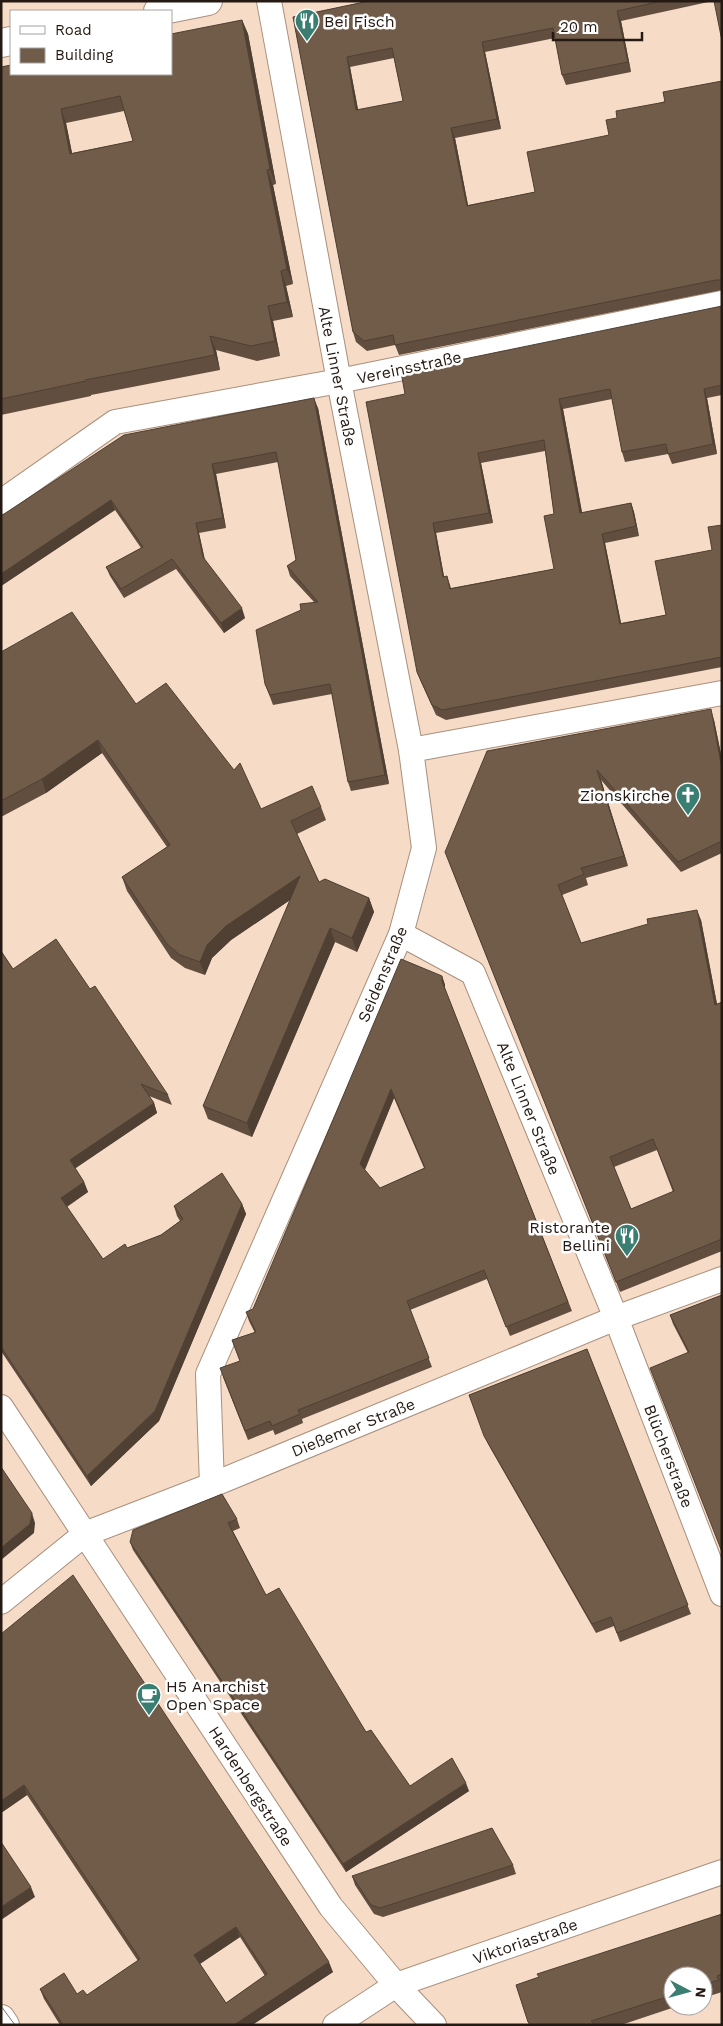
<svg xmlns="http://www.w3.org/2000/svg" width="723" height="2026" font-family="'Work Sans',sans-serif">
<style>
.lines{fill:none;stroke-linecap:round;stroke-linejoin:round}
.minor-casing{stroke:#a9907d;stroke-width:26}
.secondary-casing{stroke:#a9907d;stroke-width:30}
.minor{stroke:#fff;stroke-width:24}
.secondary{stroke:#fff;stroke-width:28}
.tram{stroke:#867467;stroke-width:1}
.wall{fill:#614e3f;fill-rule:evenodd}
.shaded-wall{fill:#4f4033}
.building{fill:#715b49;stroke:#4f4033;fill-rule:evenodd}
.labels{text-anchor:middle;stroke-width:5;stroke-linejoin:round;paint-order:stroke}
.poi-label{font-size:16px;fill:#241a13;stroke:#fff;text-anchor:start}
.street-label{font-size:16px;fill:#241a13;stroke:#fff}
</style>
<rect width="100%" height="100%" fill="#f6dbc7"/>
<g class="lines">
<defs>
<g id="minor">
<polyline points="1,502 115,422 339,381 722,303"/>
<polyline points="411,750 722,693"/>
<polyline points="401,934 473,973 616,1318 722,1594"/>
<polyline points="1,1407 331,1907 396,1985 434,2025"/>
<polyline points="212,1485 208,1374 401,934 424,848 411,750 339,381 269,1"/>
<polyline points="1,1602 85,1534 212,1485 616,1318 722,1279"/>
<polyline points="335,2025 396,1985 722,1872"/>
</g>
<g id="secondary">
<polyline points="158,11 208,1"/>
<polyline points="1,43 11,41"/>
<polyline points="1,2019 5,2025"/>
</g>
</defs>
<use href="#minor" class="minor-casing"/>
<use href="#secondary" class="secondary-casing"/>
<use href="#minor" class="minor"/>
<use href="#secondary" class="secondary"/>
<polyline class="tram" points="1,2006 15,2025"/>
</g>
<g class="wall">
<path d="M369 1H713L621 21 631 72 566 85 562 75 555 38 485 52 501 129 455 138 468 205 535 192 609 135 617 118 722 81V290L399 355 395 345 367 351 356 342 353 332 293 17ZM394 58 403 101 358 110 350 67Z"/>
<path d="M242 20 248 34 276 184 273 185 293 284 286 286 293 317 273 321 280 356 257 361 216 350 220 370 91 395V396L1 415V67L11 74ZM124 111 133 141 72 153 66 123Z"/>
<path d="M722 306V395L707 398 717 454 672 464 668 454 625 462 622 452 612 399 563 409 582 513 631 503 634 512 639 536 605 543 621 623 666 615 712 550 722 525V667L446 720 436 715 421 682 417 672 405 394ZM545 451 554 514V569L451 588 447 576 444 577 436 533 493 523 481 463Z"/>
<polygon points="318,408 389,784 351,791 348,782 332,694 273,705 265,684 301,610 314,602 290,576 287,566 296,560 278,462 216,474 226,528 199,533 205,560 245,618 224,633 176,569 124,598 110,576 106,567 141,548 115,510 1,586 1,516"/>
<polygon points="1,652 136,704 261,809 321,807 326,820 297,834 319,882 369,898 374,912 357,952 335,942 252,1137 208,1119 203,1106 290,900 231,940 212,958 205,975 185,968 171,958 127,891 122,877 167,847 102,753 46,793 1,817"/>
<path d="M714 720 722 759V853L681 872 601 780 628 866 586 878 588 885 562 895 581 943 701 920 717 1004 722 1002V1251L620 1292 449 862 487 751ZM657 1150 673 1192 631 1209 614 1167Z"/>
<polygon points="1,951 13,969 90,989 168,1095 172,1105 149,1096 154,1103 157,1113 75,1168 84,1182 88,1192 67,1207 103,1259 127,1248 161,1235 180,1221 177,1216 174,1206 242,1204 246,1214 159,1421 91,1486 1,1351"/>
<path d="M442 976 445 985V989L572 1311 510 1336 487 1279 410 1310 432 1367 302 1419 303 1423 275 1435 273 1430 248 1440 223 1377 240 1361 232 1340 255 1333 249 1321 246 1312 253 1309ZM394 1098 424 1168 380 1188 365 1170Z"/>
<polygon points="722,1295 722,1552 688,1353 673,1324 670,1315"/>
<polygon points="587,1349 691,1614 620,1642 614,1626 596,1633 488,1444 469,1395"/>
<polygon points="237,1519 240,1528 233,1531 266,1595 366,1732 410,1786 469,1791 346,1872 133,1550 130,1542"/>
<path d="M1 1634 333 1972 252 2025H60L44 1999 40 1989 87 1995 138 1961 27 1795 1 1813ZM240 1937 265 1976 226 2003 200 1964Z"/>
<polygon points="513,1865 516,1874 383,1917 374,1914 355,1885 352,1876"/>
<polygon points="722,1914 722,1992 703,1998 703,1976 673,1976 673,2006 678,2006 621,2025 529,2025 516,1985"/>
</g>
<g class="shaded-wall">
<polygon points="617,11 621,21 631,72 628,62"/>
<polygon points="242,20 248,34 276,184 270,169"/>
<polygon points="482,42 485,52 501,129 497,119"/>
<polygon points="347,57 350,67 360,120 356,110"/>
<polygon points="61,109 66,123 75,168 70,154"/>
<polygon points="451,128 455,138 470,216 467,206"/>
<polygon points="267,170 273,185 293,284 287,269"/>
<polygon points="281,271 286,286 293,317 287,302"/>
<polygon points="268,306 273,321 280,356 275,341"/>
<polygon points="210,336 216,350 220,370 215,355"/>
<polygon points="704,389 707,398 717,454 713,444"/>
<polygon points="314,398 318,408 389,784 385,775"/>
<polygon points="559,399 563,409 584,523 580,513"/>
<polygon points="478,453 481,463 493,523 489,513"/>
<polygon points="212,464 216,474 226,528 223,518"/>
<polygon points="111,500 115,510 1,586 1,574"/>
<polygon points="631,503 634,512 639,536 636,526"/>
<polygon points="196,523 199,533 206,566 203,557"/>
<polygon points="433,523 436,533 446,587 443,577"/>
<polygon points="602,534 605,543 623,633 620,624"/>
<polygon points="242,608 245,618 224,633 221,623"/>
<polygon points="711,709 714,720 722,759 722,769"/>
<polygon points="98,740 102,753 46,793 42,779"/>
<polygon points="597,770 601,780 628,866 624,856"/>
<polygon points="300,876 305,890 231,940 212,958 205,975 200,962 207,945 226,926"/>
<polygon points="369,898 374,912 357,952 352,938"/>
<polygon points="697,910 701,920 719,1015 715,1005"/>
<polygon points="330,928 335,942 252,1137 247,1123"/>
<polygon points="442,976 445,985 445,990 442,981"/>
<polygon points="391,1089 394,1098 363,1173 360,1164"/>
<polygon points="154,1103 157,1113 73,1170 70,1160"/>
<polygon points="84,1182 88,1192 64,1208 61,1198"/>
<polygon points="242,1204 246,1214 159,1421 91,1486 87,1476"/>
<polygon points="32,1513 35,1523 34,1533 1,1560 1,1548"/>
<polygon points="466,1783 469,1791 346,1872 343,1864"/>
<polygon points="24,1785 27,1795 1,1813 1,1801"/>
<polygon points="31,1887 35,1897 1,1920 1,1907"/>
<polygon points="236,1927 240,1937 198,1965 194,1955"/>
<polygon points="329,1962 333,1972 252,2025 234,2025"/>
</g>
<g class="building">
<path d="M369 1H662L617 11 628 62 562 75 553 28 482 42 497 119 451 128 467 206 535 192 527 152 609 135 606 120 617 118 616 111 665 102 663 92 722 81V280H716L395 345 393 335 364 341 353 332 293 17ZM392 48 403 101 356 110 347 57Z"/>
<polygon points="714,1 722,1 722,41"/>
<path d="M242 20 270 169 267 170 287 269 281 271 287 302 268 306 275 341 251 346 210 336 215 355 85 380 86 381 1 399V67L11 65V74H171V34ZM120 96 133 141 70 154 61 109Z"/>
<path d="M722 306V385L704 389 713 444 668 454 666 444 622 452 610 389 559 399 580 513 631 503 636 526 602 534 620 624 666 615 655 561 712 550 708 527 722 525V657L442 710 432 705 417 672 366 402 405 394 401 372ZM544 440 554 514 544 516 554 569 450 589 447 576 443 577 433 523 489 513 478 453Z"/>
<polygon points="314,398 385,775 348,782 330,684 270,695 265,684 256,630 301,610 300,604 318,602 287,566 296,560 276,452 212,464 223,518 196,523 203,557 242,608 221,623 172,559 121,589 106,567 143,547 111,500 1,574 1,516 124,435"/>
<polygon points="72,612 136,704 166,683 234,770 240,763 261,809 312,786 321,807 291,821 319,882 325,879 369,898 352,938 330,928 247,1123 203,1106 300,876 226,926 207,945 200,962 180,955 167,944 122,877 170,845 98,740 42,779 1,801 1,652"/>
<path d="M711 709 722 769V841L678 862 597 770 624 856 581 868 584 874 558 885 581 943 648 924 647 919 697 910 715 1005 722 1002V1239L616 1282 445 852 487 751ZM653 1139 674 1191 631 1209 610 1157Z"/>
<polygon points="56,939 90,989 95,986 168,1095 141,1084 154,1103 70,1160 84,1182 61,1198 103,1259 125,1244 127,1248 161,1235 183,1219 174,1206 222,1173 242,1204 155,1411 87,1476 1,1347 1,951 13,969"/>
<path d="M401 959 442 976V981L568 1302 506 1327 484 1270 407 1301 429 1358 298 1410 300 1414 272 1426 270 1421 245 1431 220 1368 240 1361 232 1340 256 1332 246 1312 253 1309ZM391 1089 425 1168 380 1188 360 1164Z"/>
<polygon points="722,1295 722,1552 650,1368 689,1352 670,1315"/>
<polygon points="587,1349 688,1605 617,1633 611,1617 592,1624 484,1436 469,1395"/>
<polygon points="1,1467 32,1513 30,1524 1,1548"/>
<polygon points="222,1494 237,1519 228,1523 266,1595 279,1588 366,1732 371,1730 410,1786 452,1758 466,1783 343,1864 130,1542 133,1530"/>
<path d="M73 1575 329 1962 234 2025H63L40 1989 64 1973 77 1994 83 1990 87 1995 140 1959 24 1785 1 1801V1634ZM236 1927 267 1974 226 2003 194 1955Z"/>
<polygon points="492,1828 513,1865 380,1908 371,1905 352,1876"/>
<polygon points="1,1842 31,1887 1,1907"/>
<polygon points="722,1914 722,1974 717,1976 719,1980 703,1985 703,1976 673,1976 673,1995 591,2021 595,2025 531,2025 528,2022 516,1985 539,1977 537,1974"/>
</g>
<defs>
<symbol id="restaurant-pin" viewBox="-11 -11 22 30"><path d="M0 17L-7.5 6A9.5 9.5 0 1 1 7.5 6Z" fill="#3a7e72" stroke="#fff"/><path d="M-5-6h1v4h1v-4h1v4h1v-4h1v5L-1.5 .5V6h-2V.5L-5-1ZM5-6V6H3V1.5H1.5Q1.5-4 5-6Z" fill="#fff"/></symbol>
<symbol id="church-pin" viewBox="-11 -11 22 30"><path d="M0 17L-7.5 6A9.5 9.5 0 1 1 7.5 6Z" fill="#3a7e72" stroke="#fff"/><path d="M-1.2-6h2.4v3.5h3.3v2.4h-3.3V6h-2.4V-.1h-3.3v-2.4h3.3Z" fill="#fff"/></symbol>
<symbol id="cafe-pin" viewBox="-11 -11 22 30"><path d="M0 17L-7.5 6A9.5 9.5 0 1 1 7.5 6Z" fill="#3a7e72" stroke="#fff"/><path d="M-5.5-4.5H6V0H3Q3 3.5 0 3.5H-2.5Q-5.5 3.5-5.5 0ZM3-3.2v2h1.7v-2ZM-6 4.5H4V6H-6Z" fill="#fff"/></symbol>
</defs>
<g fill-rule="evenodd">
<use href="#restaurant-pin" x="293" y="7" width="28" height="38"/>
<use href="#church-pin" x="674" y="781" width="28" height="38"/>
<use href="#restaurant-pin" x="613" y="1222" width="28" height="38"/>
<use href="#cafe-pin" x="135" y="1681" width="28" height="38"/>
</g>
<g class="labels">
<g class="poi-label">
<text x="324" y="27">Bei Fisch</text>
<text x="670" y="801" text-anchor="end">Zionskirche</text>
<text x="610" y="1233" text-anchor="end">Ristorante<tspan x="610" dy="18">Bellini</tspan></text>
<text x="166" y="1692">H5 Anarchist<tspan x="166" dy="18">Open Space</tspan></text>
</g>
<g class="street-label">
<text transform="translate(409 367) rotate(-12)" y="6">Vereinsstraße</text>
<text transform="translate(338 376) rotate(79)" y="6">Alte Linner Straße</text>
<text transform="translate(382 974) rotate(-67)" y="6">Seidenstraße</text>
<text transform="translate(529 1108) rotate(68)" y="6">Alte Linner Straße</text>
<text transform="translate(353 1427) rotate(-22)" y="6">Dießemer Straße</text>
<text transform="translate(669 1456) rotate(69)" y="6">Blücherstraße</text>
<text transform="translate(251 1786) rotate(57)" y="6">Hardenbergstraße</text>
<text transform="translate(525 1941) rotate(-19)" y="6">Viktoriastraße</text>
</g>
</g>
<rect width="723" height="2026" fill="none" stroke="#241a13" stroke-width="5"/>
<rect x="10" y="10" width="162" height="65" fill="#ffffff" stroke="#a7a3a1"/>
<rect x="20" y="26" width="25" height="8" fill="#ffffff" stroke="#a7a3a1"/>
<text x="55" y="35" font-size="15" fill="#241a13">Road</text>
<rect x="20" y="48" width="25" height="15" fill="#715b49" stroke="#a7a3a1"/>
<text x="55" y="60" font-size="15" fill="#241a13">Building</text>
<g transform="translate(688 1991) rotate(96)"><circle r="24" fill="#ffffff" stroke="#a7a3a1"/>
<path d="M0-4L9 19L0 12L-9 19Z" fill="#3a7e72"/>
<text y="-8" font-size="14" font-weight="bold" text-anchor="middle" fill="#241a13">N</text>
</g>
<path d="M553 32v8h89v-8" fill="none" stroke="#241a13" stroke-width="2.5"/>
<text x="560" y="32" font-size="15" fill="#241a13" stroke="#ffffff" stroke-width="4" paint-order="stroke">20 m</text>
</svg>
